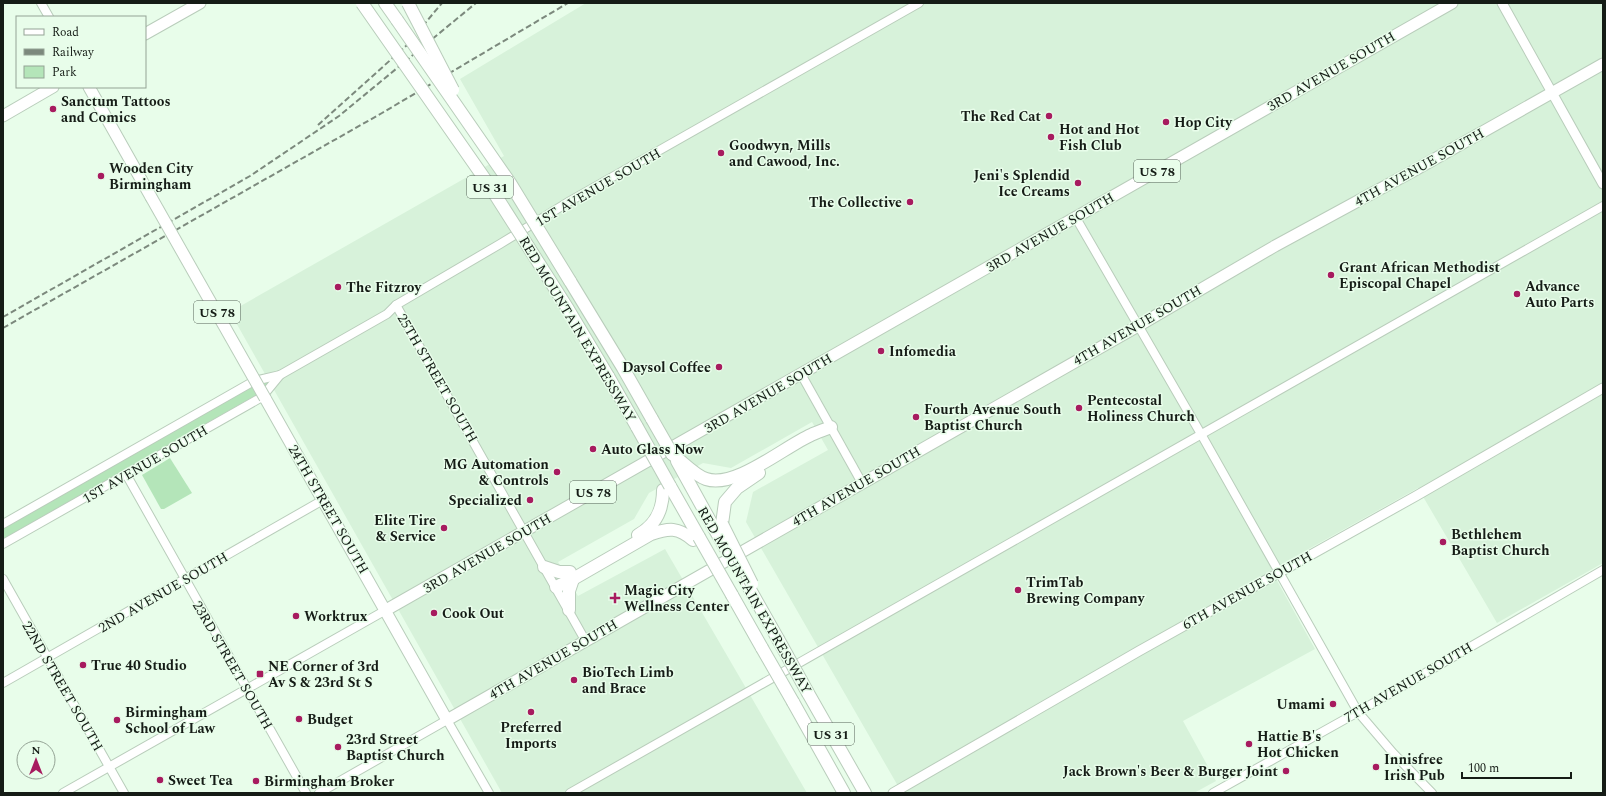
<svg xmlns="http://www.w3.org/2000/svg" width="1606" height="796" font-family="Spectral,serif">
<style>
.built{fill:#d7f2da}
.green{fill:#b4e5b9}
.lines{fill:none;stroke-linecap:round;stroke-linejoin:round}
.tertiary-casing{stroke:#b9cdbb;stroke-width:10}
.secondary-casing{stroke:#b9cdbb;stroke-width:11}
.primary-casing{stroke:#b9cdbb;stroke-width:13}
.motorway-casing{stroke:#b9cdbb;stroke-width:14}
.tertiary{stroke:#fff;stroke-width:8}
.secondary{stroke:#fff;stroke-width:9}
.primary{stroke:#fff;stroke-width:11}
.motorway{stroke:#fff;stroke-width:12}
.rail{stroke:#7c897d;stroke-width:2;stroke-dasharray:6 3;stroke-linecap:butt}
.primary-bridge-casing{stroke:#b9cdbb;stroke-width:13;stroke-linecap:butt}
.motorway-bridge-casing{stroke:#b9cdbb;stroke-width:14;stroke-linecap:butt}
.primary-bridge{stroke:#fff;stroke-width:11}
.motorway-bridge{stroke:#fff;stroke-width:12}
.poi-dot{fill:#a71b5f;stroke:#e8fdea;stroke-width:1.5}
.labels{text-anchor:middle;stroke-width:3;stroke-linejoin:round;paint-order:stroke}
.shield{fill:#e8fdea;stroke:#546056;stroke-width:1}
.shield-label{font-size:13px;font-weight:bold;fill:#151c16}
.street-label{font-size:14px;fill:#151c16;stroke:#e8fdea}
.poi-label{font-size:14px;font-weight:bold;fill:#151c16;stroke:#e8fdea;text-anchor:start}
</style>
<rect width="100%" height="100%" fill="#e8fdea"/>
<polygon class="built" points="586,3 1603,3 1603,563 1497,623 1418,488 1271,570 1315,649 1183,721 1216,781 1194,793 902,793 746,522 753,492 828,450 812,422 731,468 703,463 649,493 634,519 558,562 578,596 665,549 807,793 502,793 230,312 504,156 460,79"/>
<g class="green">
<polygon points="270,381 260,393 3,539 3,528 255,384"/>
<polygon points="170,458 192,493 164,509 161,509 142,475"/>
</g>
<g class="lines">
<defs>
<g id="tertiary">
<polyline points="41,3 49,17"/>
<polyline points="1076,218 1201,434 1358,712 1393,753 1432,793"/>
<polyline points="396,305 585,640"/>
<polyline points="801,374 862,483"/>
<polyline points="126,474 306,793"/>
<polyline points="3,524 254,381 280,375 387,314 396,305 500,244 570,201 919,3"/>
<polyline points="3,544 262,397 280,375"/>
<polyline points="3,579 124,793"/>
<polyline points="3,683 323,500"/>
<polyline points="63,793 386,610"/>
<polyline points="319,793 447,720 489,793"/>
<polyline points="570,793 1603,206"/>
<polyline points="1213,793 1358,712 1603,570"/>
</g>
<g id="secondary">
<polyline points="1502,3 1603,184"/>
<polyline points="893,793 1139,651 1416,496 1603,388"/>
</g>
<g id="primary">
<polyline points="145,34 200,3"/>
<polyline points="89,87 151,197"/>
<polyline points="3,116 53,87"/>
<polyline points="265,398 447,720 1138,326 1275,246 1415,170 1603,64"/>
<polyline points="386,610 1452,3"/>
</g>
<g id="motorway">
<polyline points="385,3 397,20"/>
<polyline points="570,281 623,368 652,419"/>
<polyline points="608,376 637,427"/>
<path d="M672 454C683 462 694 475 706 479 735 489 784 447 811 435 817 432 824 430 831 427"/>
<polyline points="677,461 714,528"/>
<polyline points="670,486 699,537"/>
<polyline points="722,524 725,502 737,488 759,473"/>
<path d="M638 535C656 525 663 510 663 490"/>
<polyline points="544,567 559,572 570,572"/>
<polyline points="748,586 778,639"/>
<path d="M556 587 573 579 651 534C669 528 678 527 693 540"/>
<polyline points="732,595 762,648"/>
<polyline points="569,610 569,591 573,579"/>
<polyline points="808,693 865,793"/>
<polyline points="793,702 844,793"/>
</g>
</defs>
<use href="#tertiary" class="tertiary-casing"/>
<use href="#secondary" class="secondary-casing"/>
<use href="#primary" class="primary-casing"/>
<use href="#motorway" class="motorway-casing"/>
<use href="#tertiary" class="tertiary"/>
<use href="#secondary" class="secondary"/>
<use href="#primary" class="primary"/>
<use href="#motorway" class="motorway"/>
<g class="rail">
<polyline points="318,125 406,46 442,3"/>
<polyline points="3,317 250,176 339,116 476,3"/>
<polyline points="3,328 382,113 568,3"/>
</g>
<defs>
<polyline id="primary-bridge" points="151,197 265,398"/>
<g id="motorway-bridge">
<polyline points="362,3 489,185 568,309 608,376"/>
<polyline points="408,3 453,90"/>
<polyline points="397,20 510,183 570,281"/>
<polyline points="652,419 672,454"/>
<polyline points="637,427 670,486"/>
<polyline points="722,524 752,584"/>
<polyline points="714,528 726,549"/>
<polyline points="699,537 732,595"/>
<polyline points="778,639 808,693"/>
<polyline points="762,648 793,702"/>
</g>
</defs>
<use href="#primary-bridge" class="primary-bridge-casing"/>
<use href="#motorway-bridge" class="motorway-bridge-casing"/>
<use href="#primary-bridge" class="primary-bridge"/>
<use href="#motorway-bridge" class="motorway-bridge"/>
</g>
<g class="poi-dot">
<circle cx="53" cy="109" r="4"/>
<circle cx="1049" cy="116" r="4"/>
<circle cx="1166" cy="122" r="4"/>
<circle cx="1051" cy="137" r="4"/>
<circle cx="721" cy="153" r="4"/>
<circle cx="101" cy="176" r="4"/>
<circle cx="1078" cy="183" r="4"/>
<circle cx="910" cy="202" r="4"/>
<circle cx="1331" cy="275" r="4"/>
<circle cx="338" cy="287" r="4"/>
<circle cx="1517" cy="294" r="4"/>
<circle cx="881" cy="351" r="4"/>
<circle cx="719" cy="367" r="4"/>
<circle cx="1079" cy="408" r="4"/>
<circle cx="916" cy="417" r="4"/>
<circle cx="593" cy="449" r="4"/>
<circle cx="557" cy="472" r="4"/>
<circle cx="530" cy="500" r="4"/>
<circle cx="444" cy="528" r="4"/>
<circle cx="1443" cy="542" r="4"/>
<circle cx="1018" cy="590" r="4"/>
<path d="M613 592h4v4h4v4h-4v4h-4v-4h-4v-4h4z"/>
<circle cx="434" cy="613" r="4"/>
<circle cx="296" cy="616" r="4"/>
<circle cx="83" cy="665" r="4"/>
<rect x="256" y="670" width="8" height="8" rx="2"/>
<circle cx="574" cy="680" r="4"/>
<circle cx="1333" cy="704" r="4"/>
<circle cx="531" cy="712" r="4"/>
<circle cx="299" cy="719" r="4"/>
<circle cx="117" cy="720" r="4"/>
<circle cx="1249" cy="744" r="4"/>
<circle cx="338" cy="747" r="4"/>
<circle cx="1376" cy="767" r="4"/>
<circle cx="1286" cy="771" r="4"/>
<circle cx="160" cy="780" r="4"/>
<circle cx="256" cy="781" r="4"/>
</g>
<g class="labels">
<g class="shield">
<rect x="1134" y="160" width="46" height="22" rx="3"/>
<rect x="467" y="176" width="46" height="22" rx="3"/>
<rect x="194" y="301" width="46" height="22" rx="3"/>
<rect x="570" y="481" width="46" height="22" rx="3"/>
<rect x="808" y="723" width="46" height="22" rx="3"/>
</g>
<g class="shield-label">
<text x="1157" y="176">US 78</text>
<text x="490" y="192">US 31</text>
<text x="217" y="317">US 78</text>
<text x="593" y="497">US 78</text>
<text x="831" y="739">US 31</text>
</g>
<g class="street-label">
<text transform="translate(1331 71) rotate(-30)" y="5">3RD AVENUE SOUTH</text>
<text transform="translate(1419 167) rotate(-29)" y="5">4TH AVENUE SOUTH</text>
<text transform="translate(598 187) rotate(-30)" y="5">1ST AVENUE SOUTH</text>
<text transform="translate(1050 232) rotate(-30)" y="5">3RD AVENUE SOUTH</text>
<text transform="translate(1137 325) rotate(-30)" y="5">4TH AVENUE SOUTH</text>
<text transform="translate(578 329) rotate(59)" y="5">RED MOUNTAIN EXPRESSWAY</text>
<text transform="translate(438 378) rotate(60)" y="5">25TH STREET SOUTH</text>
<text transform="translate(768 393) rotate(-30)" y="5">3RD AVENUE SOUTH</text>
<text transform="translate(145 464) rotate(-30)" y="5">1ST AVENUE SOUTH</text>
<text transform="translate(856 486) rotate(-30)" y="5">4TH AVENUE SOUTH</text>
<text transform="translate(329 509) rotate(60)" y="5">24TH STREET SOUTH</text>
<text transform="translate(487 553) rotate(-30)" y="5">3RD AVENUE SOUTH</text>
<text transform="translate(1247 590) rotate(-29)" y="5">6TH AVENUE SOUTH</text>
<text transform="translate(163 592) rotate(-30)" y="5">2ND AVENUE SOUTH</text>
<text transform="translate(755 600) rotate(60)" y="5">RED MOUNTAIN EXPRESSWAY</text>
<text transform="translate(553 659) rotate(-30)" y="5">4TH AVENUE SOUTH</text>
<text transform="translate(233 665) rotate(60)" y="5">23RD STREET SOUTH</text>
<text transform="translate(1408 682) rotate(-30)" y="5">7TH AVENUE SOUTH</text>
<text transform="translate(63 686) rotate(60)" y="5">22ND STREET SOUTH</text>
</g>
<g class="poi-label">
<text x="61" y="106">Sanctum Tattoos<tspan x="61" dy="16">and Comics</tspan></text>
<text x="1041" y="121" text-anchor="end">The Red Cat</text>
<text x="1174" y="127">Hop City</text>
<text x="1059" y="134">Hot and Hot<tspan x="1059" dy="16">Fish Club</tspan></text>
<text x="729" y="150">Goodwyn, Mills<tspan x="729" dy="16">and Cawood, Inc.</tspan></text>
<text x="109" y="173">Wooden City<tspan x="109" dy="16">Birmingham</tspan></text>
<text x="1070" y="180" text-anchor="end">Jeni's Splendid<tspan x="1070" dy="16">Ice Creams</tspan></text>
<text x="902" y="207" text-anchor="end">The Collective</text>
<text x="1339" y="272">Grant African Methodist<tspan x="1339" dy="16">Episcopal Chapel</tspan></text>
<text x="1525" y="291">Advance<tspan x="1525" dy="16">Auto Parts</tspan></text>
<text x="346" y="292">The Fitzroy</text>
<text x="889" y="356">Infomedia</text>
<text x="711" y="372" text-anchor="end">Daysol Coffee</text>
<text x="1087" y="405">Pentecostal<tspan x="1087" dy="16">Holiness Church</tspan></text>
<text x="924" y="414">Fourth Avenue South<tspan x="924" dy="16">Baptist Church</tspan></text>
<text x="601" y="454">Auto Glass Now</text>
<text x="549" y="469" text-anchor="end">MG Automation<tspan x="549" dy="16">&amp; Controls</tspan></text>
<text x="522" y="505" text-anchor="end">Specialized</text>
<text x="436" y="525" text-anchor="end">Elite Tire<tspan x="436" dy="16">&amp; Service</tspan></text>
<text x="1451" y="539">Bethlehem<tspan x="1451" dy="16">Baptist Church</tspan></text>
<text x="1026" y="587">TrimTab<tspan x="1026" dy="16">Brewing Company</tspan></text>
<text x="624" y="595">Magic City<tspan x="624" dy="16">Wellness Center</tspan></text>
<text x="442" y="618">Cook Out</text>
<text x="304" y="621">Worktrux</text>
<text x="91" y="670">True 40 Studio</text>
<text x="268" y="671">NE Corner of 3rd<tspan x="268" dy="16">Av S &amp; 23rd St S</tspan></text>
<text x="582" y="677">BioTech Limb<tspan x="582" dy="16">and Brace</tspan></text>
<text x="1325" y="709" text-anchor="end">Umami</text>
<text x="125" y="717">Birmingham<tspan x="125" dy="16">School of Law</tspan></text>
<text x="307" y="724">Budget</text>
<text x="531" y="732" text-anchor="middle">Preferred<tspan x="531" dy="16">Imports</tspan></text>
<text x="1257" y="741">Hattie B's<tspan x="1257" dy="16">Hot Chicken</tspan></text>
<text x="346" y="744">23rd Street<tspan x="346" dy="16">Baptist Church</tspan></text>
<text x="1384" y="764">Innisfree<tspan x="1384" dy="16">Irish Pub</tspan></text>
<text x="1278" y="776" text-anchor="end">Jack Brown's Beer &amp; Burger Joint</text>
<text x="168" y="785">Sweet Tea</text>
<text x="264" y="786">Birmingham Broker</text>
</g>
</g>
<rect width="1606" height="796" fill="none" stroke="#151c16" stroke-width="8"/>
<rect x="16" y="16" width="130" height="72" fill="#e8fdea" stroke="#94a395"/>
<rect x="24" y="29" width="20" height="6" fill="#ffffff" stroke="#94a395"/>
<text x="52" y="36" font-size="12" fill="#151c16">Road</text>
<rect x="24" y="49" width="20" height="6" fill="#7c897d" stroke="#94a395"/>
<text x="52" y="56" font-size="12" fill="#151c16">Railway</text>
<rect x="24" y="66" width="20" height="12" fill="#b4e5b9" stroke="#94a395"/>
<text x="52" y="76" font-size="12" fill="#151c16">Park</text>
<g transform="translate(36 760)"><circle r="19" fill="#e8fdea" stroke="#94a395"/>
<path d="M0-3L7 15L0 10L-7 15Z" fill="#a71b5f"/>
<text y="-6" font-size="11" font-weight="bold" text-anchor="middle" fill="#151c16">N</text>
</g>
<path d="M1462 772v6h109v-6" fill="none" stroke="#151c16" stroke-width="2"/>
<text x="1468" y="772" font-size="12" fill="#151c16" stroke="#e8fdea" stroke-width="3" paint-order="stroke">100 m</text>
</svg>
